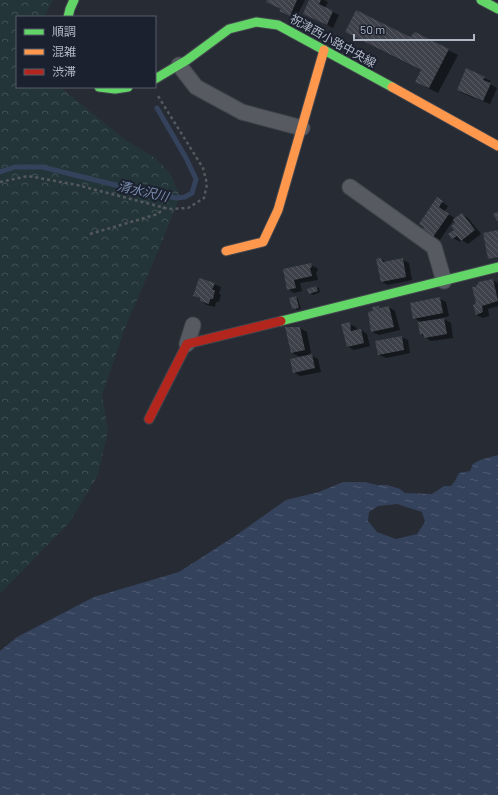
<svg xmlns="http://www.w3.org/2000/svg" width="498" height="795" font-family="Barlow,'Noto Sans JP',sans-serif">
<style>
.forest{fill:url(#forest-crowns)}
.water{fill:url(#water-ripples);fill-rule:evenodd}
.shadow{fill:#0007}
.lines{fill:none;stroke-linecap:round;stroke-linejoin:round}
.stream{stroke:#35425c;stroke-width:5}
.building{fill:url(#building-back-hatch)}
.street-casing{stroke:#43464d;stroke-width:17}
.fast-casing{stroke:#43464d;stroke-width:11}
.slow-casing{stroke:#43464d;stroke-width:11}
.jam-casing{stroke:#43464d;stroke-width:11}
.path{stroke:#54595f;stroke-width:2.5;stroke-dasharray:3 3;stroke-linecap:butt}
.street{stroke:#575a61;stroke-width:15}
.fast{stroke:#63d668;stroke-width:9}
.slow{stroke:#ff974d;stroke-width:9}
.jam{stroke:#b3261e;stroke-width:9}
.labels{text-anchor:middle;stroke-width:4;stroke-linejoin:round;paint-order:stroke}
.street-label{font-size:12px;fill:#b0b7c5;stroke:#1b212e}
.water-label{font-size:13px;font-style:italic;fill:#798bad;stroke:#1b212e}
</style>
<defs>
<pattern id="forest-crowns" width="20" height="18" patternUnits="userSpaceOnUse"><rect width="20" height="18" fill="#243539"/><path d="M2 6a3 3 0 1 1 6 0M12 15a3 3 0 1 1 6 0" fill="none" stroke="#415054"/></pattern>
<pattern id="water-ripples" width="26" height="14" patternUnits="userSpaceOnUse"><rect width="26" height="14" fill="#35425c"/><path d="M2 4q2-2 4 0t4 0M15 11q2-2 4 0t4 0" fill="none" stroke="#505b72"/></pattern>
<pattern id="building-back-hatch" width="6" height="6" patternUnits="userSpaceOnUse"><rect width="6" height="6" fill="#3f424a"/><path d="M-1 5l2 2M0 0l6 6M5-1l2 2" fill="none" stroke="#585b63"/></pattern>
</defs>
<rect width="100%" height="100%" fill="#272b34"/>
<polygon class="forest" points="0,0 53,0 44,17 17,17 17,87 60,87 124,139 155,158 170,173 180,196 156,256 125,328 102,395 108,430 98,475 69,523 0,594"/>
<path class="water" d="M498 455V795H0V651L17 637 94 597 179 572 235 536 286 500 319 492 343 482H365L377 485H387L400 489 405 493 432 494 444 486H451L455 481 459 473 470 471 473 464 480 460ZM397 504 422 512 425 522 417 534 396 539 377 532 368 521 369 512 378 506Z"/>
<g class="shadow">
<polygon points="268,0 305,0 296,18 287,14 282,9 267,2"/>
<polygon points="310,0 324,0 328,2 325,8 339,15 333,28 311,17"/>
<polygon points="355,37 411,38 448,50 458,55 438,93 426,87 422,71"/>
<polygon points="466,70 491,81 490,84 497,88 490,104 464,94 458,90"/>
<polygon points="437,199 448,206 444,212 455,218 462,214 468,218 481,234 468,244 462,240 460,242 453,238 456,223 454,219 440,240 424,230"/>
<polygon points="381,259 386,262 402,259 409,263 412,280 388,285 382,282"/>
<polygon points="311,265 317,268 318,271 316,272 318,280 300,283 302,291 294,293 288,289 284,270"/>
<polygon points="492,280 498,283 498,306 488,309 489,316 483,318 476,315 477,303 476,288"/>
<polygon points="214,284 221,287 219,294 221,295 219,302 216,302 215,307 207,305 201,301 201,299 194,295"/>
<polygon points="316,287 319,288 320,292 313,295 310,293"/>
<polygon points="295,297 298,299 301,309 296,310"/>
<polygon points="439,298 446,302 449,316 442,318 451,323 453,338 431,341 420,334 422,323 414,318"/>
<polygon points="379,307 382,308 389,307 395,311 400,330 379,335 372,332 369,313 374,312"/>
<polygon points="349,324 356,327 357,331 361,330 367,334 370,346 354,350 347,346"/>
<polygon points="300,328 307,332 311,353 309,354 318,359 321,372 300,376 294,372 300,357 292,353"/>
<polygon points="401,337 408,340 410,353 386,358 379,355"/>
</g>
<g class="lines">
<polyline class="stream" points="0,172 15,167 42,167 140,191 176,198 185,197 192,193 196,179 186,158 157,108"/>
</g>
<g class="building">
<polygon points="267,0 297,0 290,16 279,11 281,9 266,2"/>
<polygon points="309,0 321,0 319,4 333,11 327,25 303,14"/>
<polygon points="356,10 410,37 415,32 449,49 429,88 415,82 421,70 345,32"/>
<polygon points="466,68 485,77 483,80 491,83 483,101 457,90"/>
<polygon points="437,197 443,201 439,207 449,214 433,237 422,230 424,227 419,224"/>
<polygon points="498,212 498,221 497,221 493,214"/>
<polygon points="462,213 475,230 461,241 457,236 452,239 448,234 454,230 451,226 455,223 453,219"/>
<polygon points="498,230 498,257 488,259 483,233"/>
<polygon points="381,258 383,262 403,258 406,277 381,282 376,259"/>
<polygon points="311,263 312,267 310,268 312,276 294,280 296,288 287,290 283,269"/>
<polygon points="199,278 215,283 212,290 215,290 213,299 210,299 209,304 200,301 200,298 193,296"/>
<polygon points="493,279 498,301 482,306 483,312 476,315 473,305 476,303 472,287 475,287 478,284 478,282"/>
<polygon points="316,286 318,291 309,294 307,289"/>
<polygon points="296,296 299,308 292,309 289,298"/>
<polygon points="440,297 443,313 413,319 410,303"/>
<polygon points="379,306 379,308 389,306 394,327 371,332 368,312 373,311 372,307"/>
<polygon points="444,318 447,334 424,338 423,334 420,335 418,322"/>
<polygon points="350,322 351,331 361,329 364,343 347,347 341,324"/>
<polygon points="285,327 300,327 305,350 291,353"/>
<polygon points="402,336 404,350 378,355 375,341"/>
<polygon points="312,354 315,368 293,373 290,359"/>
</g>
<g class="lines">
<defs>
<g id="street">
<polyline points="179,65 196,87 242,112 302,128"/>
<polyline points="350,187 434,247 444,281"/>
<polyline points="187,344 193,325"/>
</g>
<g id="fast">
<polyline points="481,0 498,9"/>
<polyline points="68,17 70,9 74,0"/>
<polyline points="155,79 187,60 229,29 256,22 278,25 392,87"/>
<polyline points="99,87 115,89 128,87"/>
<polyline points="281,321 498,267"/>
</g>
<g id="slow">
<polyline points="392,87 498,146"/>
<polyline points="226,251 263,242 278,210 324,50"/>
</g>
<polyline id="jam" points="149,419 187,344 281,321"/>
</defs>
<use href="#street" class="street-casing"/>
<use href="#fast" class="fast-casing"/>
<use href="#slow" class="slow-casing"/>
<use href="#jam" class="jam-casing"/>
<g class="path">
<polyline points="0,182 28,176 77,185 169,209 188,208 204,198 207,184 203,168 158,96"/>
<polyline points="90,234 158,214 165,207"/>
</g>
<use href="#street" class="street"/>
<use href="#fast" class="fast"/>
<use href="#slow" class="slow"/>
<use href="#jam" class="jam"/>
</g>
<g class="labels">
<g class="street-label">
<text transform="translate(333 41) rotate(29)" y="4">祝津西小路中央線</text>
</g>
<g class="water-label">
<text transform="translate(143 191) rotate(13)" y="5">清水沢川</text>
</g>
</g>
<rect x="16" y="16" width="140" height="72" fill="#1b212e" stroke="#575d6a"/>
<rect x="24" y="29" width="20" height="6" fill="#63d668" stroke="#575d6a"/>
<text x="52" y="36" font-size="12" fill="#b0b7c5">順調</text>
<rect x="24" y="49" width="20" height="6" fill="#ff974d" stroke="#575d6a"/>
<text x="52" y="56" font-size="12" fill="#b0b7c5">混雑</text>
<rect x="24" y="69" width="20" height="6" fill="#b3261e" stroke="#575d6a"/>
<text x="52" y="76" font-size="12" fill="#b0b7c5">渋滞</text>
<path d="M354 34v6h120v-6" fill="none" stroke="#b0b7c5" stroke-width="2"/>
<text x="360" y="34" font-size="12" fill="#b0b7c5" stroke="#1b212e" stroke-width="3" paint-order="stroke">50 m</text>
</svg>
